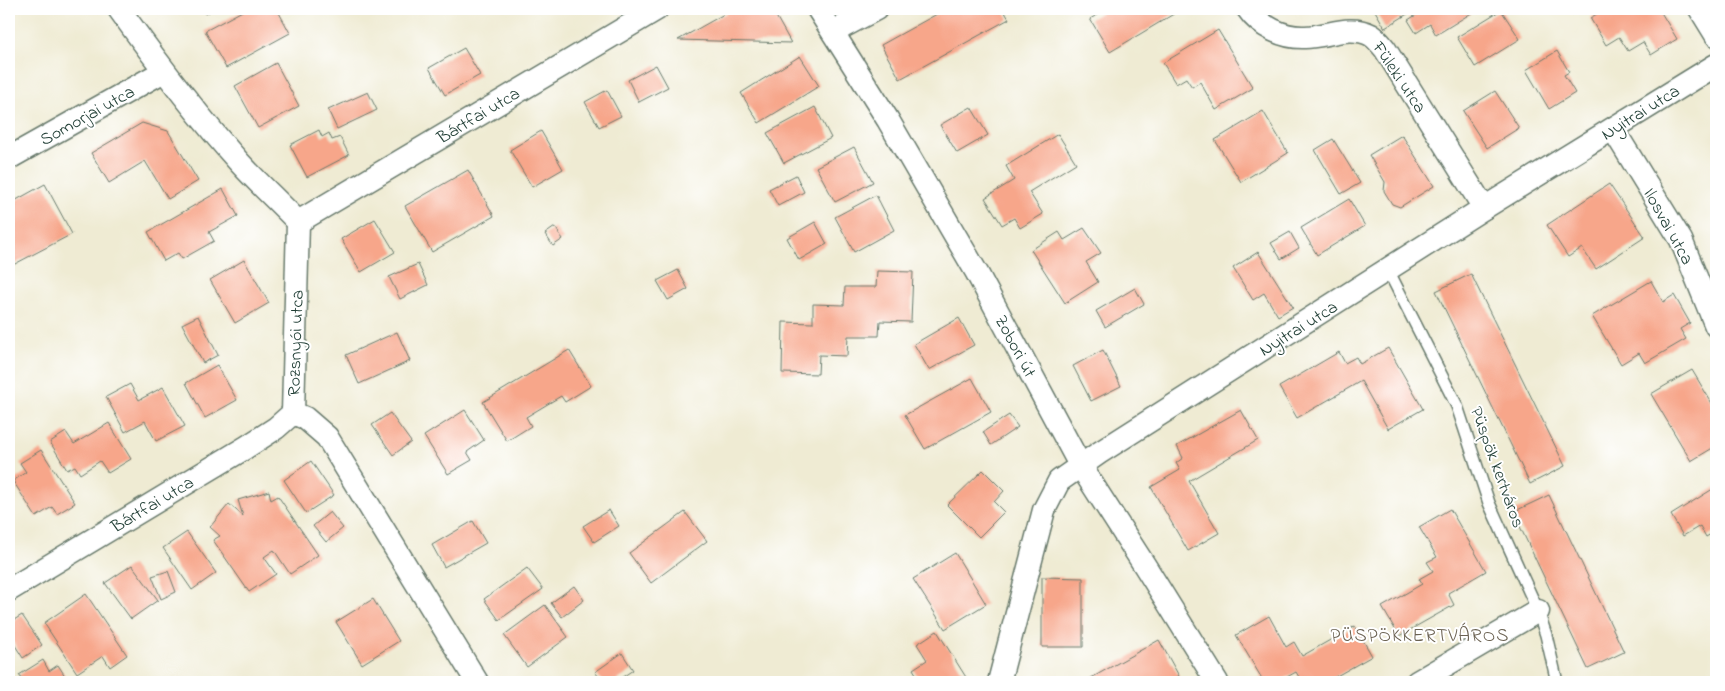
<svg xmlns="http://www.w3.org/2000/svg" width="1725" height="691" font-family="'Indie Flower',sans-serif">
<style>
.building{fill:#f7a68a}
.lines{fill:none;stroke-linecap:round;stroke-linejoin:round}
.service-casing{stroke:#687a6c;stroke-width:14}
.minor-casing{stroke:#687a6c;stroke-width:25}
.service{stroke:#fff;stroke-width:11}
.minor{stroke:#fff;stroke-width:22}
.labels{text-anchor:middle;stroke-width:4;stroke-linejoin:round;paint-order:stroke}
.street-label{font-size:18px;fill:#1f3d34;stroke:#fff}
.neighbourhood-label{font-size:19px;letter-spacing:1px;fill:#6b6252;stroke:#fff}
</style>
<rect width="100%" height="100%" fill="#fff"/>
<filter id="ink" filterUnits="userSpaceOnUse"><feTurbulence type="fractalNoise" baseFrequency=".02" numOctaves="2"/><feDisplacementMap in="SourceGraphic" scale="10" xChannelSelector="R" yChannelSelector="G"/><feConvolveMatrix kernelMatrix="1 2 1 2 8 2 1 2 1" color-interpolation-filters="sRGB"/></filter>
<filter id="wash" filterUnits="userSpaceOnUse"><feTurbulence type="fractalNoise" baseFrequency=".0096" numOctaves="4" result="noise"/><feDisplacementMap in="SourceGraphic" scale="20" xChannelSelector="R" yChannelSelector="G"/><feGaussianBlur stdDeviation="1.12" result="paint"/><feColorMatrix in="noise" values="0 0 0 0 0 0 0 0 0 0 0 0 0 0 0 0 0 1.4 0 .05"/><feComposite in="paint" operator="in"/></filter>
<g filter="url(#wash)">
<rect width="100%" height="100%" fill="#efebd3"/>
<g id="blocks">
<g class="building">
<polygon points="202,9 215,9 205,14"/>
<polygon points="246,9 277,9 290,33 226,68 205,31"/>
<polygon points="733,9 772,9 791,43 678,40"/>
<polygon points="946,9 1003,9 1009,19 900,79 881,45"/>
<polygon points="1107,9 1182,9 1110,52 1090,19"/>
<polygon points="1374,9 1406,9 1409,13 1385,28"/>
<polygon points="1426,9 1478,9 1436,35 1430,24 1416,33 1408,20"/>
<polygon points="1605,9 1659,9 1677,39 1651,55 1643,42 1628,51 1619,37 1606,45 1590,18"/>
<polygon points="1501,10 1520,39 1475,67 1457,37"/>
<polygon points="1218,30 1253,88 1216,110 1200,82 1192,87 1186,78 1176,84 1163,63"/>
<polygon points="464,48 480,75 445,95 429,68"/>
<polygon points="1557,51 1569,72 1564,75 1575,93 1549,109 1526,70"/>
<polygon points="800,56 819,86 759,123 741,93"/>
<polygon points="276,63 299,106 258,128 235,86"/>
<polygon points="656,65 668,87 639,102 628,80"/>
<polygon points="607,90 621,116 599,127 585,102"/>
<polygon points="1495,91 1519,128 1487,148 1463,111"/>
<polygon points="368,92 377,110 337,129 328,110"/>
<polygon points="815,107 831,138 784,163 767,133"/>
<polygon points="971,107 988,135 957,153 940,125"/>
<polygon points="1263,111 1288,153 1241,182 1215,140"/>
<polygon points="142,123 168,131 198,181 168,199 145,161 109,183 91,153"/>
<polygon points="319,130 322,137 329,133 332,140 340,137 349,155 307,177 290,145"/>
<polygon points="541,131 563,169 532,187 510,150"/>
<polygon points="1058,134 1076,163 1029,192 1043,214 1020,228 1014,218 1002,225 985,198 1014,180 1006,166"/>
<polygon points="1402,135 1434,186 1400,207 1392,204 1384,191 1385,182 1369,155"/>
<polygon points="1333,139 1360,183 1341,194 1315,150"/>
<polygon points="854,147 873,182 835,202 816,167"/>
<polygon points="468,170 494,216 432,252 405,206"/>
<polygon points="796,175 804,192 778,206 769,189"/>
<polygon points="45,184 72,234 11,266 9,261 9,204"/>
<polygon points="1609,184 1645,237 1596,269 1582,248 1568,257 1547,225"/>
<polygon points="223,189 238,216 209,232 214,241 182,259 178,253 164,261 148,232"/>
<polygon points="876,195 894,230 854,252 835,217"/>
<polygon points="1349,199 1365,226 1317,255 1301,228"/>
<polygon points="375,219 395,252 361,272 341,239"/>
<polygon points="815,222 827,244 799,260 787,238"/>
<polygon points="555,227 563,239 553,246 545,234"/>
<polygon points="1084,228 1101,253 1086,262 1098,282 1065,303 1031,250 1059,232 1064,240"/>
<polygon points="1290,232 1299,248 1281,259 1271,243"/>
<polygon points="1258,252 1293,307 1278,316 1264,293 1253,300 1233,268"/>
<polygon points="244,260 269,303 235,323 210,280"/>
<polygon points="418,264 428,285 400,299 389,277"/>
<polygon points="678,270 688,289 668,300 657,281"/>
<polygon points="877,271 913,272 911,322 880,321 879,336 848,336 847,356 819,355 818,374 782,373 783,322 813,323 813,304 844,305 845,287 876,287"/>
<polygon points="1471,274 1565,466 1530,484 1436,291"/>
<polygon points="1651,281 1663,302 1674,295 1690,323 1680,329 1686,339 1645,363 1639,353 1621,364 1592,316"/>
<polygon points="1135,288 1144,304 1105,327 1096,311"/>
<polygon points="198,316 218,355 203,363 182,324"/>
<polygon points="959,318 974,345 929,370 914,344"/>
<polygon points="397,332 410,361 359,384 346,355"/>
<polygon points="1388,348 1423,409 1388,429 1361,381 1297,418 1279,387 1339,352 1345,363 1356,357 1360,364"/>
<polygon points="569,350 591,386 565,402 561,396 526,417 531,426 507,441 483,402"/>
<polygon points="1103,350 1121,386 1091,401 1073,366"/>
<polygon points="217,365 237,400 205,418 186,383"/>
<polygon points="1692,370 1716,410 1716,446 1691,461 1651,394"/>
<polygon points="972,378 991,412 925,449 905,415"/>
<polygon points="130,384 139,400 163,387 185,426 156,441 145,421 125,432 106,397"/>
<polygon points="465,410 484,440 467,452 472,460 448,474 424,436"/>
<polygon points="1241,410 1258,440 1189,481 1219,533 1188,551 1151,487 1180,470 1176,463 1183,458 1177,446"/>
<polygon points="390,413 411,442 393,455 372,425"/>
<polygon points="1009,415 1018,427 991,445 983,432"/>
<polygon points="109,423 131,459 108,473 100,461 80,474 75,466 67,470 50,442 66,432 74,444"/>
<polygon points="41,450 75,503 57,514 52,507 36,517 13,481 26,472 20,463"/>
<polygon points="311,461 334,495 306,513 284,480"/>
<polygon points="983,470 1004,491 994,502 1004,512 979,537 947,505"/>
<polygon points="1716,487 1716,531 1706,537 1700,526 1683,536 1671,515"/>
<polygon points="269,491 271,500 278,496 318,555 290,574 274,550 264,557 276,574 249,592 213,540 220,536 210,527 229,504 243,516 238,500"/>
<polygon points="1549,495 1624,652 1588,669 1513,512"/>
<polygon points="1450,509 1486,571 1448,593 1454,605 1399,636 1382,607 1422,584 1419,579 1433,571 1427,562 1437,557 1419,527"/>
<polygon points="609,510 619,526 594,542 583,526"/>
<polygon points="330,512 343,528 326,542 313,526"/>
<polygon points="685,512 707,541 651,583 629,553"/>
<polygon points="473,521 486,543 444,567 432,545"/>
<polygon points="187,532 216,573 192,590 163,548"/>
<polygon points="955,553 986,604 945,629 913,579"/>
<polygon points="132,565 158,600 131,619 105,583"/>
<polygon points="527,568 543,589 499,620 484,599"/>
<polygon points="168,571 176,592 161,599 152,576"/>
<polygon points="1042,577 1083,578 1083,647 1042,647"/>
<polygon points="574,586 584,600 562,617 551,603"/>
<polygon points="86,594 127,655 110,667 103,656 77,673 44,623"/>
<polygon points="373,599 399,641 362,664 336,622"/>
<polygon points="545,605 568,637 527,667 504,635"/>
<polygon points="22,615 42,645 23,658 9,636 9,623"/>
<polygon points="1269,616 1286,647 1294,642 1302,656 1355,626 1372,656 1326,682 1302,682 1296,672 1278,682 1264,682 1236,635"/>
<polygon points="937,631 969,682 921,682 913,669 927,660 917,644"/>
<polygon points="1159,640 1179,676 1169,682 1084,682"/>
<polygon points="622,653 633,670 615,682 603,682 595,672"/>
<polygon points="43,660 49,671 58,665 69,682 24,682 19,675"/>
</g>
</g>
</g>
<g filter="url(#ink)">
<use href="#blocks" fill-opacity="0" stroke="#687a6c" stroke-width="1"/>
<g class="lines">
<defs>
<polyline id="service" points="1388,270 1457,406 1489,503 1538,611 1546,635 1557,682"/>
<g id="minor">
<path d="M119 9C157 62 196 114 239 162 258 183 279 202 298 222L293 413"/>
<polyline points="818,9 888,120 977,273 1080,465 1145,566 1217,682"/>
<path d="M1248 9C1260 27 1284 38 1305 37 1327 37 1349 24 1371 35 1376 38 1381 44 1385 49L1484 208"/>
<polyline points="1700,9 1716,35"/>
<polyline points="833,32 876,9"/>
<polyline points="1613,129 1681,240 1716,326"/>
<polyline points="9,158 164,71"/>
<polyline points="298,222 657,9"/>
<polyline points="293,413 305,418 327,437 477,682"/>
<polyline points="9,590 245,448 276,428 293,413"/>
<polyline points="999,682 1044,510 1059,481 1099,453 1484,208 1716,65"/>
<polyline points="1417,682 1538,611"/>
</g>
</defs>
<use href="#service" class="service-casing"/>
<use href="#minor" class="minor-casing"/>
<use href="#service" class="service"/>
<use href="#minor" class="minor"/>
</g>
</g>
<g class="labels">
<g class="street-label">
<text transform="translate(1400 77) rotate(56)" y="6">Füleki utca</text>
<text transform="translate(1640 112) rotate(-32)" y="6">Nyitrai utca</text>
<text transform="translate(87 115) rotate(-29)" y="6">Somorjai utca</text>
<text transform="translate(478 115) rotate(-31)" y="6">Bártfai utca</text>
<text transform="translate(1669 226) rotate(61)" y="6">Ilosvai utca</text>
<text transform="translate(1298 328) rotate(-32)" y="6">Nyitrai utca</text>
<text transform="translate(295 343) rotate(-88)" y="6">Rozsnyói utca</text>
<text transform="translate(1016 346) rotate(62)" y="6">Zobori út</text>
<text transform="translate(1498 467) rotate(70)" y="6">Püspök kertváros</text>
<text transform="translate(152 504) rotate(-31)" y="6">Bártfai utca</text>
</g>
<g class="neighbourhood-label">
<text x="1420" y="641">PÜSPÖKKERTVÁROS</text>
</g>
</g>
<rect width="1725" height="691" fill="none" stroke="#fff" stroke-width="30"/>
</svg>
